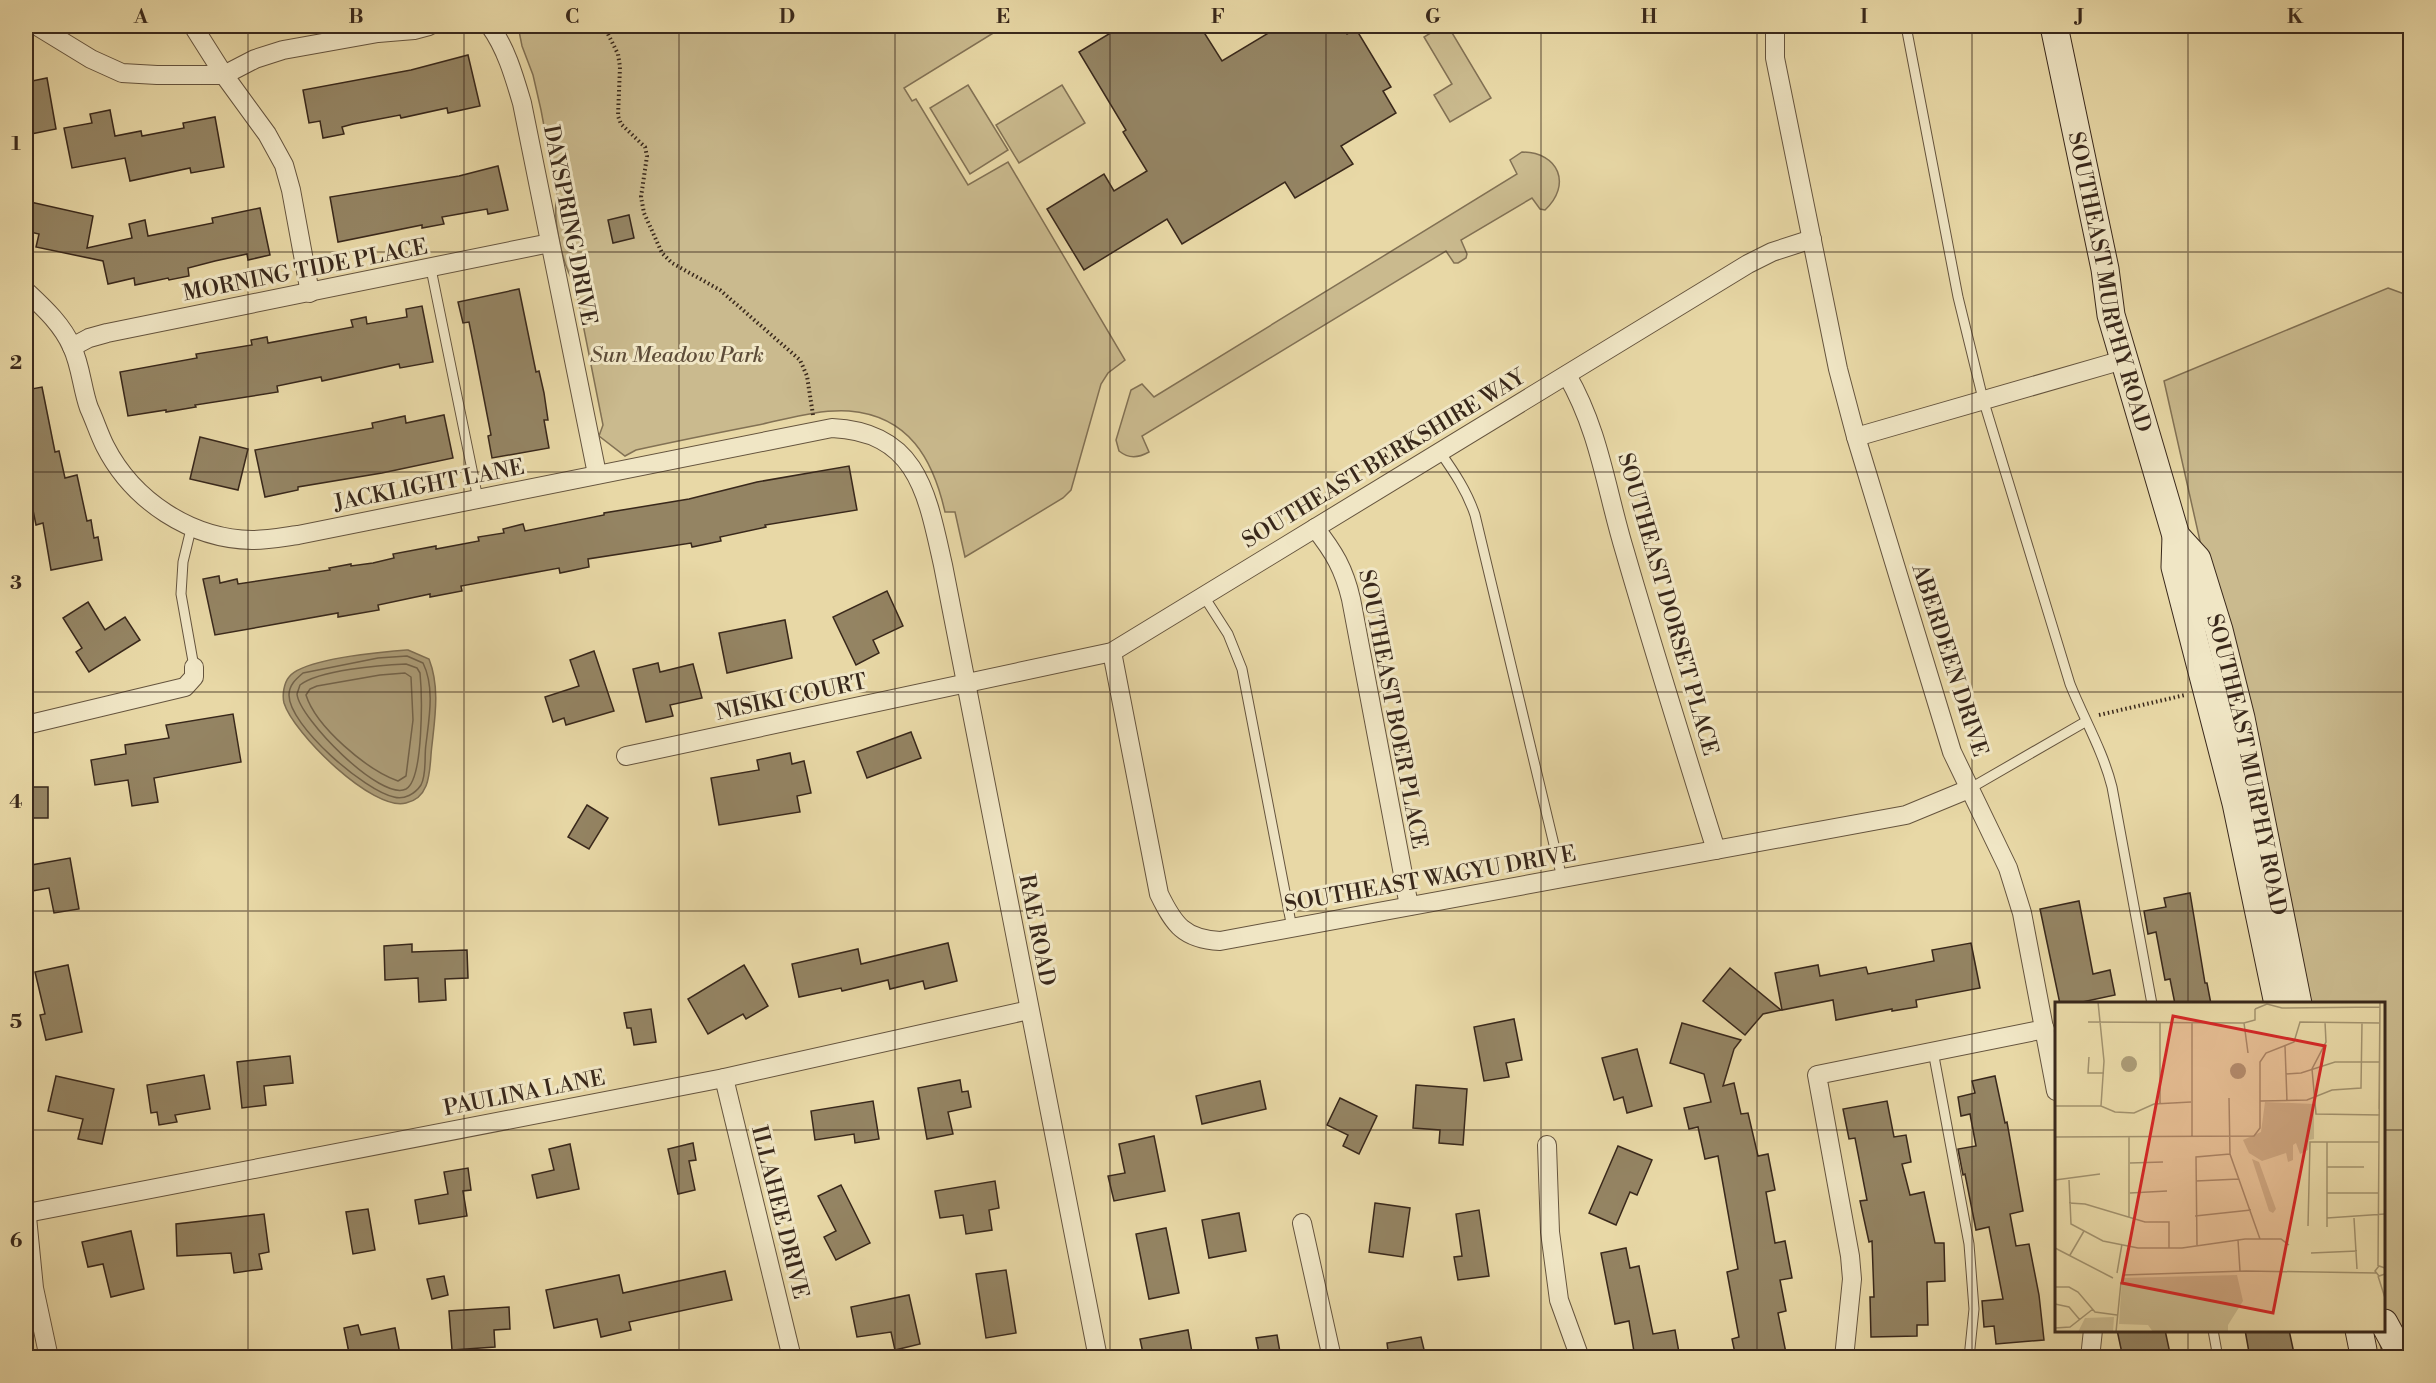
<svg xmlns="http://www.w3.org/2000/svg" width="2436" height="1383" font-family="'Libre Bodoni',serif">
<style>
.green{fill:#caba8e;stroke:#827154;stroke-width:1.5}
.water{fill:#ac9c77;stroke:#7e6e52;stroke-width:1.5}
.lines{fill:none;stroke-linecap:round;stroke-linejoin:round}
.shore{stroke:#726249;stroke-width:1.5}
.building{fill:#948463;stroke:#39281b;stroke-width:1.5}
.lane-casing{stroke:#65543e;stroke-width:11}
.street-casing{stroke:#65543e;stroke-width:20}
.secondary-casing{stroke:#39281b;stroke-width:29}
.path{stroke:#39281b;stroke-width:4;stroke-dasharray:1.5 3;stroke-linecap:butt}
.lane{stroke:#f0e6c5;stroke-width:9}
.street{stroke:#f0e6c5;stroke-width:18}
.secondary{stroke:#f0e6c5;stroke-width:27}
.grid{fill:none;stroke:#39281b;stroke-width:1.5;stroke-opacity:0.55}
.labels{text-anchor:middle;stroke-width:6;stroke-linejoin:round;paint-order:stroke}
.street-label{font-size:22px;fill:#39281b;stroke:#f0e6c5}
.park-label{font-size:22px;font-style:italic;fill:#5d4c38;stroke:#f0e6c5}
.inset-road{fill:none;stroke:#a2926e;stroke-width:1.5}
.view{fill:#d62828;fill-opacity:0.15;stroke:#d62828;stroke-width:3}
.inset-edge{fill:none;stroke:#39281b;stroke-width:3}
.neatline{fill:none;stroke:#39281b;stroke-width:2}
.grid-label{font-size:20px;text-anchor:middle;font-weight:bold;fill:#39281b}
</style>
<rect width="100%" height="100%" fill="#e8d8a6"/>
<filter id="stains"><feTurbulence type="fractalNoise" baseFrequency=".00333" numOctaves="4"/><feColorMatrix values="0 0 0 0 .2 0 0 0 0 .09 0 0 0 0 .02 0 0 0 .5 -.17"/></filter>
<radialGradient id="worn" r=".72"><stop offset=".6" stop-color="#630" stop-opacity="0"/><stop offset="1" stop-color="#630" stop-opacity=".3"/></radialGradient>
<g class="green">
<path d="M518 26H991L995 32 904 88 912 101 916 99 968 185 1008 162 1125 360 1108 373 1101 384 1071 490 1063 498 965 557 955 512H945C933 459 909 416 849 411 819 409 787 419 758 425 717 433 677 441 636 450L625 456 599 436 603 425 575 284C562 266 552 216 557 195L541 110 533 75 522 46Z"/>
<polygon points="1442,26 1448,26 1491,98 1450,122 1434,95 1452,84 1424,37"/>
<polygon points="968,85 1008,150 970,174 930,108"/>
<polygon points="1062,85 1085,123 1019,163 996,125"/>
<path d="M1522 152C1559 152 1572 185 1545 210L1540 209 1532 198 1461 240 1467 254 1466 258 1458 263H1454L1446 251 1142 436 1149 452C1138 458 1129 459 1119 451L1116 440 1131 390 1142 384 1154 397 1517 174 1510 160Z"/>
<polygon points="2388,288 2410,296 2410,1357 2383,1357 2377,1331 2384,1330 2384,1004 2304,1003 2164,381"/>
</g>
<path class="water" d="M408 650 429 659C440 687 435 717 432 745 429 766 433 797 406 803 373 812 293 733 284 703 282 695 284 683 289 677 304 658 383 652 408 650Z"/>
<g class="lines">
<g class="shore">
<path d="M407 656 423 663C435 687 429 719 426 744 424 756 427 774 421 785 415 794 404 800 394 797 365 791 289 726 289 695 289 685 296 679 303 673L378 658Z"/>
<path d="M406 664 417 668 420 673C422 693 424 779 406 789 381 802 299 718 297 694L300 685C319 670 381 665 406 664Z"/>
<path d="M405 673 411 677 413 720 406 776 398 781C367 770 316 727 306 695L310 689 317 686 380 675Z"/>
</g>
</g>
<g class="building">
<polygon points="1122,26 1200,26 1222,61 1280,26 1342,26 1347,34 1356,29 1391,87 1383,91 1396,113 1341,146 1353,164 1295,198 1285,182 1182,244 1167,219 1084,270 1047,209 1104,174 1114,191 1147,171 1123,132 1126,130 1079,52"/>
<polygon points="468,55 480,106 448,113 447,108 401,118 400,115 353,124 342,127 344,134 323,138 320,121 309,123 303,90 411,70"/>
<polygon points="47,78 56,129 26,135 26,92 28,91 27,82"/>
<polygon points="110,110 115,136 141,131 142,136 184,128 183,123 215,117 224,167 191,173 190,168 130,181 125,158 72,168 64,128 92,123 90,114"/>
<polygon points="498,166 508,210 488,214 487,209 459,214 442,217 444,224 422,228 422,225 338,242 330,197 459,176"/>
<polygon points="26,201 93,216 87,248 132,238 129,224 145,220 148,236 213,223 212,218 260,208 270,255 248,260 247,254 215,261 188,268 189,276 169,280 168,278 135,285 134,278 108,284 103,261 36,247 39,234 26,231"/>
<polygon points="629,215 634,238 613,243 608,220"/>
<polygon points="519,289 536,372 539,371 544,393 548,420 544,420 549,448 492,458 488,436 491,435 474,347 469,322 463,323 458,302"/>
<polygon points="422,306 433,362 400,368 399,364 322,381 321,377 277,386 278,392 195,405 196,407 166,412 166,410 128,416 120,372 197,358 196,354 252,345 251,340 267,337 268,343 353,327 351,320 366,317 367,324 407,317 406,309"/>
<polygon points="42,387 55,452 59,451 65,478 77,475 87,521 91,520 94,538 98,537 102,560 51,570 43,523 36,525 26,475 26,390"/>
<polygon points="444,415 453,458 382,473 298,487 298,490 265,497 255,450 373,428 372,423 405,416 406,423"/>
<polygon points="200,437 248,449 238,490 190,479"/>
<polygon points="849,466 857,510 765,525 766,527 720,537 721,541 692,547 691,543 588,559 589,567 560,573 559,568 461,586 462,591 430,597 430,594 378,605 379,610 338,617 338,613 215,635 203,579 219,576 220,583 237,579 238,584 330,570 329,568 351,564 351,566 373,563 394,558 393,554 436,546 436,549 479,541 478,537 504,533 503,529 523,524 525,531 604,515 604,513 689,499 757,482"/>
<polygon points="887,591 903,626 873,640 879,653 856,665 833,617"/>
<polygon points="88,602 105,630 125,617 140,640 89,672 76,652 82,648 63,618"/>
<polygon points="785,620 792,658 727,673 719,633"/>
<polygon points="594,651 614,711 566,725 564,718 553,722 545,697 579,686 570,660"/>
<polygon points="658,663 660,672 693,664 702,698 670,705 673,716 646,722 633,669"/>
<polygon points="233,714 241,762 154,778 158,802 132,806 128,780 95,785 91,760 126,754 125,745 169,738 166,725"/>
<polygon points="911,732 921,758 867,778 857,752"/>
<polygon points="790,753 792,764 804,761 811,793 797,796 800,812 719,825 711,778 759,770 757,760"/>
<rect x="26" y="787" width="22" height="31"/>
<polygon points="587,805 608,818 589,849 568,837"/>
<polygon points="70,858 79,909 54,913 49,888 26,892 26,866"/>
<polygon points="2190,893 2205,983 2207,983 2211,1004 2175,1004 2170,979 2165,980 2156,932 2148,934 2144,911 2166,907 2164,898"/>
<polygon points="2079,901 2093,974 2110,970 2115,995 2073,1004 2060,1004 2040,909"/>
<polygon points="948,943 957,981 925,989 923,981 890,989 888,980 842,991 841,988 799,997 792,964 858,949 861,964"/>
<polygon points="1971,943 1980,988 1916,1000 1917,1007 1892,1011 1892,1009 1836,1020 1833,1000 1782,1010 1775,973 1818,965 1820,976 1866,967 1868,974 1934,961 1932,950"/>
<polygon points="412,944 412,952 467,950 468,978 445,979 446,1000 419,1002 418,978 385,980 384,946"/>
<polygon points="68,965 82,1032 46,1040 40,1015 45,1014 35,972"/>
<polygon points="744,965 768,1006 746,1019 743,1014 708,1034 688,999"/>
<polygon points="1730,968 1781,1010 1763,1014 1745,1035 1703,1001"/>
<polygon points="651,1009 656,1042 634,1045 631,1028 627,1028 624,1013"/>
<polygon points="1514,1019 1522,1060 1506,1063 1509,1077 1484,1081 1474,1027"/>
<polygon points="1682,1023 1741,1040 1734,1049 1723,1086 1734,1083 1741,1114 1748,1113 1758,1156 1768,1154 1775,1190 1766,1192 1775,1243 1785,1241 1792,1278 1780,1280 1786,1311 1778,1313 1787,1358 1736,1358 1732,1339 1739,1337 1727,1272 1738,1269 1718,1156 1705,1159 1698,1127 1689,1129 1684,1108 1711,1102 1704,1074 1670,1063"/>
<polygon points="1637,1049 1652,1106 1627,1113 1623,1097 1614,1100 1602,1058"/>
<polygon points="290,1056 293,1083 264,1086 266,1105 242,1108 237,1062"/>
<polygon points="204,1075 210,1109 175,1115 177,1122 159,1125 157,1112 151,1113 147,1085"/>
<polygon points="56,1076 114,1089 102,1144 78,1139 83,1119 48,1111"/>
<polygon points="1995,1076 2005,1123 2007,1122 2023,1211 2010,1214 2016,1246 2029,1244 2039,1295 2044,1340 1996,1344 1994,1326 1984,1327 1982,1301 2003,1299 1989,1227 1976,1230 1965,1174 1963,1175 1958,1149 1976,1146 1970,1114 1961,1116 1958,1097 1975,1093 1972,1081"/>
<polygon points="960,1080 962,1092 968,1091 971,1107 948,1112 953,1134 927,1139 918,1088"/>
<polygon points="1260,1081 1266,1109 1202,1124 1196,1096"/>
<polygon points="1416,1085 1467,1089 1463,1145 1439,1143 1440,1130 1413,1128"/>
<polygon points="1340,1098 1377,1116 1359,1154 1343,1146 1348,1135 1327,1125"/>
<polygon points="873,1101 879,1139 855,1143 854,1134 815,1140 811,1111"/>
<polygon points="1887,1101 1894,1137 1906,1135 1911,1162 1902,1164 1910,1195 1924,1192 1935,1243 1944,1243 1945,1281 1927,1282 1928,1325 1917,1325 1917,1336 1871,1337 1870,1297 1874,1297 1872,1241 1869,1242 1860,1201 1867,1200 1855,1138 1849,1139 1843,1109"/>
<polygon points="1154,1136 1165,1191 1114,1201 1108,1176 1125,1173 1119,1144"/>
<polygon points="693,1143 696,1160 689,1161 695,1190 678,1194 668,1149"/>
<polygon points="570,1144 579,1189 537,1198 532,1175 554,1170 549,1149"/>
<polygon points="1618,1146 1652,1160 1637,1195 1630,1192 1616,1225 1589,1213"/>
<polygon points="468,1168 471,1190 463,1191 467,1216 419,1224 415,1200 448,1194 444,1172"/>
<polygon points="995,1181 999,1208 989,1210 992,1230 966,1234 963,1215 940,1218 935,1191"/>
<polygon points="841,1185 870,1243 836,1260 824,1237 836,1231 818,1196"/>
<polygon points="1375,1203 1410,1208 1403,1257 1369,1252"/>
<polygon points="368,1209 375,1250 353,1254 346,1212"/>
<polygon points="1479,1210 1489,1276 1458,1280 1454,1257 1462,1256 1456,1214"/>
<polygon points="1239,1213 1246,1251 1209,1258 1202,1220"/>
<polygon points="264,1214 269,1252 259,1254 262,1269 234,1273 231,1253 177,1256 176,1224"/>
<polygon points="1166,1228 1179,1293 1149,1299 1136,1234"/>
<polygon points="131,1231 144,1289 111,1297 103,1264 88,1267 82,1242"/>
<polygon points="1626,1248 1630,1268 1639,1266 1653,1334 1675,1330 1680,1358 1635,1358 1629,1321 1615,1324 1601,1253"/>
<polygon points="1006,1270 1016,1333 986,1338 976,1274"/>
<polygon points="725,1271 732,1300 629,1322 631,1330 601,1337 597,1319 554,1328 546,1290 619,1275 623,1293"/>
<polygon points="444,1276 448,1295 432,1299 427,1279"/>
<polygon points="909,1295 920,1344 895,1350 891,1332 857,1337 851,1307"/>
<polygon points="509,1307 510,1329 494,1330 495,1347 452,1350 449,1311"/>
<polygon points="358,1325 361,1335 395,1328 400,1354 381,1358 350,1358 344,1328"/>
<polygon points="1188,1330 1193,1358 1144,1358 1140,1339"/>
<polygon points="2117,1330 2165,1330 2171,1358 2123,1358"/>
<polygon points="2245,1330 2289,1330 2295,1358 2250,1358"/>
<polygon points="1277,1335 1281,1358 1260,1358 1256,1338"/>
<polygon points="1421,1337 1426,1358 1389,1358 1387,1343"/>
</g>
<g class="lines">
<defs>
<g id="lane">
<polyline points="335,26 343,39"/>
<path d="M1906 26 1958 297 1983 399 2070 684C2084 719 2103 751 2112 787L2152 1004"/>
<polyline points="431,269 478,499"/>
<path d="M1440 452C1454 472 1467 491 1475 515L1562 878"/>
<polyline points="191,529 183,562 181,594 194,667"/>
<polyline points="1203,595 1228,634 1242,669 1292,928"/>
<polyline points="1969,789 2085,722"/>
<polyline points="1933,1051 1969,1244 1974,1309 1969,1358"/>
<polyline points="2213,1330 2218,1358"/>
</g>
<g id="street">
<polyline points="37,26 91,59 122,73 157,75 224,75 255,59 283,50 378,33 414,30 429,26"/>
<polyline points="193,26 224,75 267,134 284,165 291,190 310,293"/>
<path d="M490 26C506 48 514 76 522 103L597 474"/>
<polyline points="1775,26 1775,58 1838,369 1856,437 1952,752 2008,868 2022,913 2056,1091"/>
<path d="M26 291C43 307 62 324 72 347 81 366 82 389 89 408 95 421 99 434 105 446 133 501 191 539 252 540 267 540 283 537 298 535L832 428C918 432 927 494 943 565L1098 1358"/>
<polyline points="72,347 89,338 107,333 550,243"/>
<path d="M1567 375C1600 432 1606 490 1625 552 1654 652 1685 751 1716 850"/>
<polyline points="1856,437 2123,360"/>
<path d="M1315 528C1334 552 1344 569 1351 599L1409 906"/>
<path d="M1112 652 1159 894C1174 925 1184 939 1220 941L1906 815 1969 789"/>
<polyline points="26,725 185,687 194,677 194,667"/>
<polyline points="626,756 1112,652 1748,264 1772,252 1812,239"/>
<polyline points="724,1078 792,1358"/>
<polyline points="1547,1145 1550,1232 1559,1300 1580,1358"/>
<polyline points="26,1207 34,1288 49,1358"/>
<polyline points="27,1213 724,1078 1029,1010"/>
<polyline points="1302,1223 1332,1358"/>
<polyline points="1844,1358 1852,1279 1850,1256 1817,1075 2045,1029"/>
<polyline points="2090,1358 2093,1330"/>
</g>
<g id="secondary">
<path id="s1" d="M2054 26 2105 269 2111 315 2176 536 2175 567 2236 803 2278 1004"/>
<path id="s2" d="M2176 536 2197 559 2219 630 2241 718 2298 1004"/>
<polyline points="2384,1323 2403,1358"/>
<polyline points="2359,1330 2363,1350 2362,1358"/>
</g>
</defs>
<use href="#lane" class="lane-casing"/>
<use href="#street" class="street-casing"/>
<use href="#secondary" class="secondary-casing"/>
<g class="path">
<polyline points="604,26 618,54 620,67 618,116 621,124 645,147 647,156 641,197 644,213 662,253 672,263 720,290 800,360 807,376 813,415"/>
<polyline points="2099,715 2185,695"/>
</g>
<use href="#lane" class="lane"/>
<use href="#street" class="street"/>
<use href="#secondary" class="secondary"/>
</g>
<path class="grid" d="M248 26V1358M464 26V1358M679 26V1358M895 26V1358M1110 26V1358M1326 26V1358M1541 26V1358M1757 26V1358M1972 26V1358M2188 26V1004M26 252H2410M26 472H2410M26 692H2410M26 911H2410M26 1130H2056M2384 1130H2410M2188 1330V1358"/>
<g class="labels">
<g class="street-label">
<text transform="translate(571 225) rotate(79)" y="8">DAYSPRING DRIVE</text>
<text transform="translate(305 269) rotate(-11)" y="8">MORNING TIDE PLACE</text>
<text dy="8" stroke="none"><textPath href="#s1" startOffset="262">SOUTHEAST MURPHY ROAD</textPath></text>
<text transform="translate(1383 458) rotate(-31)" y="8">SOUTHEAST BERKSHIRE WAY</text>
<text transform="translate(429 484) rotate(-11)" y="8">JACKLIGHT LANE</text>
<text transform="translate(1669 604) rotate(74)" y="8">SOUTHEAST DORSET PLACE</text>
<text transform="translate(1951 660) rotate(72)" y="8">ABERDEEN DRIVE</text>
<text transform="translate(791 696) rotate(-12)" y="8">NISIKI COURT</text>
<text transform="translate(1394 709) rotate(79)" y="8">SOUTHEAST BOER PLACE</text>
<text dy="8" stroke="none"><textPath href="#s2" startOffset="243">SOUTHEAST MURPHY ROAD</textPath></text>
<text transform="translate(1430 878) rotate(-10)" y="8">SOUTHEAST WAGYU DRIVE</text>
<text transform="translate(1038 930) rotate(79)" y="8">RAE ROAD</text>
<text transform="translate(524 1092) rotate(-11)" y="8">PAULINA LANE</text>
<text transform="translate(781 1212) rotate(76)" y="8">ILLAHEE DRIVE</text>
</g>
<g class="park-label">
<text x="677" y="362">Sun Meadow Park</text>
</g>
</g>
<g transform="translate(2055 1002)">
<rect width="330" height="330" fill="#e8d8a6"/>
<path d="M210 100 259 102V137L254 138 253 148 245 152 241 141 238 143V158L233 160 230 146 231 151 207 159 194 151 188 138 206 130ZM197 157 204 160 221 207 218 211 214 209ZM182 273 188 299 173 323V330H98L93 323 64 322 67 276ZM59 315 58 330H23L30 316Z" fill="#caba8e"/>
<path d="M66 62a8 8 0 1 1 16 0a8 8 0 1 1-16 0ZM175 69a8 8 0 1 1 16 0a8 8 0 1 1-16 0Z" fill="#ac9c77"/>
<path class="inset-road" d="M43 0 49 59 46 104M200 7 212 2 227 6 325 5M33 20 189 21 200 18V7M270 20 271 40 257 67 261 112 325 113M137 21V135M189 21 193 51M230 44 232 99M34 55 33 71H49M231 72 246 71 280 60H325M174 96 175 152 205 237M205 99 252 98 277 88 306 86 307 21M105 102V21M0 104H46L60 110 79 111 99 102 136 100M324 107 325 0M0 135 199 134 205 126V60L211 51 239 40 245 20 324 21M75 161 108 160M272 165H309M0 178 45 172M14 178 16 222 48 239 83 246H127L190 237H226L234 243M141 179 184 177M75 191 112 189M272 191H324M14 201 30 202 90 220H114V246M140 214 196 208M74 215V135M272 216 330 212M299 216 302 267M253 224 255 140H324M272 225V140M183 238 185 269M142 243 141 155 175 152M0 246 58 276M256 251 302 249M15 253 29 229M323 264 325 5M330 266 324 264 320 269 324 274 330 272M62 271 67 242M68 273 191 269 321 271M323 274 330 296M0 285H14L23 290 40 310 62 313M0 302 14 305 25 318M0 326 15 325 38 307M61 330 66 280"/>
<path class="view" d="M118 14 270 44 218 311 67 281Z"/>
<rect width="330" height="330" class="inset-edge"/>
</g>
<rect width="2436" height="1383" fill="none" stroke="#e8d8a6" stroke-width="66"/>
<rect x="33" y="33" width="2370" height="1317" class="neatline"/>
<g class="grid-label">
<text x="141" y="23">A</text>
<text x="356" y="23">B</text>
<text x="572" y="23">C</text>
<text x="787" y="23">D</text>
<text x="1003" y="23">E</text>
<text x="1218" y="23">F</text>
<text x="1433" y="23">G</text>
<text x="1649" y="23">H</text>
<text x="1864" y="23">I</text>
<text x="2080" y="23">J</text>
<text x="2295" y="23">K</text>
<text x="16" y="150">1</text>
<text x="16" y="369">2</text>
<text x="16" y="589">3</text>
<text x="16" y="808">4</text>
<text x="16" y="1028">5</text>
<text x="16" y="1247">6</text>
</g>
<rect width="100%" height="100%" filter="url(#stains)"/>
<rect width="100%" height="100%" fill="url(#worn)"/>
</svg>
